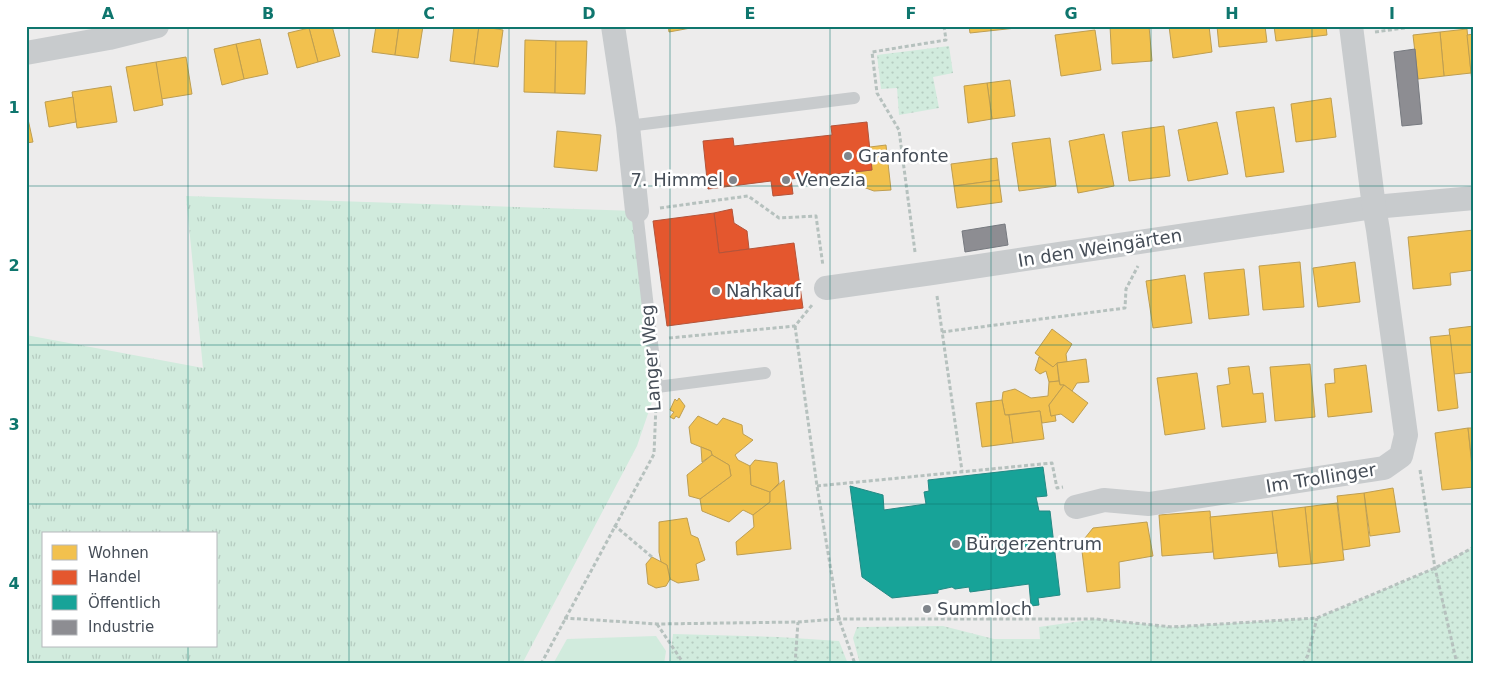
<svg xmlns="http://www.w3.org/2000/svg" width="1500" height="690" font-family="'DejaVu Sans',sans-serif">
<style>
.grass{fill:url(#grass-tufts);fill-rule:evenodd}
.park{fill:url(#park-dots)}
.garden{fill:#d1ebdd}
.homes{fill:#f2c14e;stroke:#be9e51}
.shops{fill:#e4572e;stroke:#b4543a}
.public{fill:#17a398;stroke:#258984}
.industry{fill:#8d8d92;stroke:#777a80}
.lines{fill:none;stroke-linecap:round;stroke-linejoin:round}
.path{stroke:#b6c1be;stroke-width:3;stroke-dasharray:4 2.5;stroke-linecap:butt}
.service{stroke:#c8cbcd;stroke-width:12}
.minor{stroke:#c8cbcd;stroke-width:24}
.grid{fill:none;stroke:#0f766e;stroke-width:1;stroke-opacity:0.55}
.poi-dot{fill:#80858b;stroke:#fff;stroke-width:2}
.labels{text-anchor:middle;stroke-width:5;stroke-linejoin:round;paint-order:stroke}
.poi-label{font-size:18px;fill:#454d57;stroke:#fff;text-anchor:start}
.street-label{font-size:18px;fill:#454d57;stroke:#fff}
.neatline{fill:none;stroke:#0f766e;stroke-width:2}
.grid-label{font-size:16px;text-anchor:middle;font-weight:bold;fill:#0f766e}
</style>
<defs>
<pattern id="grass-tufts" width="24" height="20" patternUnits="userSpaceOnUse" patternTransform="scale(1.25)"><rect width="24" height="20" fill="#d1ebdd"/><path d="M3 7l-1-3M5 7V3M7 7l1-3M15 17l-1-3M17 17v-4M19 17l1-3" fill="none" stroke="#b5cbc0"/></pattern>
<pattern id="park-dots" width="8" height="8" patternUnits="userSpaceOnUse" patternTransform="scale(1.25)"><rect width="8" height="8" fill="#d1ebdd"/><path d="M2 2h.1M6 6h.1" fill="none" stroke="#b5cbc0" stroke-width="1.8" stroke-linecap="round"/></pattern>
</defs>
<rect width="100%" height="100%" fill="#edecec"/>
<path class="grass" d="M186 196 637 211 657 387 637 446 522 664H26V335L203 368ZM44 534H216V646H44Z"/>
<g class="park">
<polygon points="949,46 953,73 933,77 939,108 899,115 897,88 881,89 877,55"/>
<polygon points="1474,547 1474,664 860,664 853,638 857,627 943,626 994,639 1040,639 1039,627 1096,619 1172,627 1317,618 1435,568"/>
<polygon points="673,634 778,637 839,641 848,664 669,664"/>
</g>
<polygon class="garden" points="656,636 666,651 664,664 553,664 567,639"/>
<g class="homes">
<polygon points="315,26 332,26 340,56 318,62 309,28"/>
<polygon points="376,26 399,26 395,55 372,52"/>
<polygon points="399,26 423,26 418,58 395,55"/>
<polygon points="454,26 479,26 474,64 450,61"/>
<polygon points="479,26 503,30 498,67 474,64"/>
<polygon points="668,26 696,26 696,27 669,32"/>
<polygon points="969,26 1016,26 1016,28 970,33"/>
<polygon points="1110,26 1149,26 1152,61 1112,64"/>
<polygon points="1169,26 1209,26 1212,52 1173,58"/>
<polygon points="1217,26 1265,26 1267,42 1219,47"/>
<polygon points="1274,26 1326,26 1327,35 1276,41"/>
<polygon points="309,28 318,62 297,68 288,33"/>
<polygon points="1467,29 1471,73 1444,76 1440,32"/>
<polygon points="1095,30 1101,70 1061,76 1055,35"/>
<polygon points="1440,32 1444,76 1418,79 1413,35"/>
<polygon points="1474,34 1474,81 1472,82 1467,35"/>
<polygon points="260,39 268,74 244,79 236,44"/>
<polygon points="525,40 556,41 555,93 524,92"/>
<polygon points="556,41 587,41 585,94 555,93"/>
<polygon points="236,44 244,79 222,85 214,49"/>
<polygon points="186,57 192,94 161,99 156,62"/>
<polygon points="156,62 163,105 134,111 126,67"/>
<polygon points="1010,80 1015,116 992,119 987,83"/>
<polygon points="987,83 992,119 968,123 964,86"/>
<polygon points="111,86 117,122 77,128 72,92"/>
<polygon points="73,97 76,122 49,127 45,102"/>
<polygon points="1331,98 1336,137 1296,142 1291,104"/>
<polygon points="1274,107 1284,172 1246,177 1236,112"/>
<polygon points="26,110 33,142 26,143"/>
<polygon points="1217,122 1228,174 1188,181 1178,130"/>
<polygon points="1164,126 1170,176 1129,181 1122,132"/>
<polygon points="557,131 601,135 597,171 554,167"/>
<polygon points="1104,134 1114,186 1078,193 1069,141"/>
<polygon points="1050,138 1056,186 1019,191 1012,143"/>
<polygon points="886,145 891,190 874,191 863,187 853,172 872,170 870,147"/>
<polygon points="997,158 999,180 954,186 951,164"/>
<polygon points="999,180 1002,202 957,208 954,186"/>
<polygon points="1474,230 1474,270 1450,273 1451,285 1413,289 1408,237"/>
<polygon points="1300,262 1304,307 1263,310 1259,266"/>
<polygon points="1355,262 1360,302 1318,307 1313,268"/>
<polygon points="1244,269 1249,315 1209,319 1204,273"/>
<polygon points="1185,275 1192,323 1153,328 1146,281"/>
<polygon points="1474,326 1474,372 1454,374 1449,329"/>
<polygon points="1052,329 1072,344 1066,354 1067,362 1057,363 1053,367 1035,353"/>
<polygon points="1450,335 1458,408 1438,411 1430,337"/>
<polygon points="1039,357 1053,367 1057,363 1059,381 1049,382 1046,371 1040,374 1035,370"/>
<polygon points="1086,359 1089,382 1077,383 1072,391 1064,385 1060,385 1057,363"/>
<polygon points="1310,364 1315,417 1275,421 1270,367"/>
<polygon points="1366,365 1372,412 1328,417 1325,384 1335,383 1334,369"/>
<polygon points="1249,366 1253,394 1263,393 1266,422 1222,427 1217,386 1230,384 1228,368"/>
<polygon points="1197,373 1205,429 1165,435 1157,378"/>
<polygon points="1059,381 1060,385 1064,385 1049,405 1051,416 1055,415 1056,421 1042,423 1040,411 1005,415 1002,400 1003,392 1015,389 1031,398 1048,396 1049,382"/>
<polygon points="1064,385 1088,403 1073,423 1061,414 1051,416 1049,405"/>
<polygon points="679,398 685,406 679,418 676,416 674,419 670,417 674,412 670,410 675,399 677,401"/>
<polygon points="1002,400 1005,415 1009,415 1013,443 982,447 976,403"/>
<polygon points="1040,411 1044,439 1013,443 1009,415"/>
<polygon points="698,416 717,425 723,418 742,425 743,434 753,440 735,455 738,460 750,466 751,485 770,492 770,502 753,515 743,510 729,522 702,511 700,499 731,476 729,465 712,455 711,451 691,443 689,427"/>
<polygon points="1468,428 1474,487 1442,490 1435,433"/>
<polygon points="1468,428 1474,428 1474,480"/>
<polygon points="701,447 711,451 712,455 702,462"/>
<polygon points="712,455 729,465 731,476 700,499 689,496 687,475"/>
<polygon points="755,460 777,463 779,483 770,492 751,485 750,466"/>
<polygon points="784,480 791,549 737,555 736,542 754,527 753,515 770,502 770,492"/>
<polygon points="1393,488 1400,532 1370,536 1364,493"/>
<polygon points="1364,493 1370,546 1343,550 1337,496"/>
<polygon points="1337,503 1344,560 1311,564 1305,507"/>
<polygon points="1305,507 1311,564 1279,567 1272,511"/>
<polygon points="1210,511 1213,552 1162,556 1159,515"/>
<polygon points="1272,511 1277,553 1214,559 1210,517"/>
<polygon points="687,518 691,535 698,538 705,560 696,564 699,580 678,583 670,579 667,565 661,562 659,552 659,522"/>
<polygon points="1147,522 1153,556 1119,562 1120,588 1087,592 1081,543 1093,528"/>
<polygon points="652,557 667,565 670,579 666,586 656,588 648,584 646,564"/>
</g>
<g class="shops">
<polygon points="867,122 872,170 791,179 793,194 773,196 771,181 708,189 703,141 733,138 734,146 832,135 831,126"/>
<polygon points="732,209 734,223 747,231 749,249 719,253 714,213"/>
<polygon points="714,213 719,253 794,243 803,308 667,326 653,221"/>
</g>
<polygon class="public" points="1043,467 1047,496 1036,497 1039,511 1050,511 1060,595 1038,598 1039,605 1031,606 1029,584 970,592 969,587 955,589 952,587 938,590 938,593 892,598 862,577 850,486 883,495 884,510 926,504 924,492 929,491 928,480"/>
<g class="industry">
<polygon points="1415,49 1422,124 1402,126 1394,52"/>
<polygon points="1005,224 1008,245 965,252 962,231"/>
</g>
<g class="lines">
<g class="path">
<polyline points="1375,32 1419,26"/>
<polyline points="660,208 748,196 779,218 816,216 823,266"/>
<polyline points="915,252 899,130 877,93 872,52 946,40 944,26"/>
<polyline points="937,296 962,471"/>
<polyline points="795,326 817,486 839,619 855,664"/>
<polyline points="942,332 1125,308 1126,289 1138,266"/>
<polyline points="669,338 795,326 812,305"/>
<polyline points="1420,470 1435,568 1457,664"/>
<polyline points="817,486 1052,463 1057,488 1063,487"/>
<polyline points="614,525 652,557"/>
<polyline points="564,618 657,624 798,622 839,619 1096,619 1172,627 1317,618 1435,568 1474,547"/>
<polyline points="657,624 684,664"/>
<polyline points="541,664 654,454 656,405"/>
<polyline points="795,664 798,622"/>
<polyline points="1303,664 1308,655 1317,618"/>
</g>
<g class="service">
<polyline points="628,126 854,98"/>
<polyline points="637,211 657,387 765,373"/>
</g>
<g class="minor">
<polyline points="613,26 628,126 637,211"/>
<polyline points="26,53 109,38 157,26"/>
<polyline points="826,288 932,273 1374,207 1474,198"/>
<polyline points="1076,507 1104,500 1149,504 1384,468 1401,456 1406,435 1378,230 1374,207 1351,26"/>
</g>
</g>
<path class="grid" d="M188 26V534M349 26V664M509 26V664M670 26V664M830 26V664M991 26V664M1151 26V664M1312 26V664M26 186H1474M26 345H1474M26 504H1474M188 646V664"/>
<g class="poi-dot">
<circle cx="848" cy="156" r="5"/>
<circle cx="733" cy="180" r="5"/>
<circle cx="786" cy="180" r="5"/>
<circle cx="716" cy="291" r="5"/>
<circle cx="956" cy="544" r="5"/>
<circle cx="927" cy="609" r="5"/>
</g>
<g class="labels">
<g class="poi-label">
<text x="858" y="162">Granfonte</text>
<text x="723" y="186" text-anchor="end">7. Himmel</text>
<text x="796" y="186">Venezia</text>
<text x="726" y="297">Nahkauf</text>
<text x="966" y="550">Bürgerzentrum</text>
<text x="937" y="615">Summloch</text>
</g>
<g class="street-label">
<text transform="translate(1100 248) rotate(-9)" y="6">In den Weingärten</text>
<text transform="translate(651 358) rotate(-94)" y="6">Langer Weg</text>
<text transform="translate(1321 478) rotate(-9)" y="6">Im Trollinger</text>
</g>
</g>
<rect width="1500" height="690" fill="none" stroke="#ffffff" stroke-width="55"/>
<rect x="42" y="532" width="175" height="115" fill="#ffffff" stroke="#b5b8bc"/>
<rect x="52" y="545" width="25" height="15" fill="#f2c14e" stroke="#b5b8bc"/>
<text x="88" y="558" font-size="15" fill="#454d57">Wohnen</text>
<rect x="52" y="570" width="25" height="15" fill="#e4572e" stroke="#b5b8bc"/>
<text x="88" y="582" font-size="15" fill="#454d57">Handel</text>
<rect x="52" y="595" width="25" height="15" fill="#17a398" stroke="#b5b8bc"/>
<text x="88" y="608" font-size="15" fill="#454d57">Öffentlich</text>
<rect x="52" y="620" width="25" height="15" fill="#8d8d92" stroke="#b5b8bc"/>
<text x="88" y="632" font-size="15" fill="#454d57">Industrie</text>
<rect x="28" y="28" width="1444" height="634" class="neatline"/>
<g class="grid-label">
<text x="108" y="19">A</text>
<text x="268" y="19">B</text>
<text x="429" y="19">C</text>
<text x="589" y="19">D</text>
<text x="750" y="19">E</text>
<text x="911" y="19">F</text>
<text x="1071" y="19">G</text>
<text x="1232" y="19">H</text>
<text x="1392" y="19">I</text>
<text x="14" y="113">1</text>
<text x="14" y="271">2</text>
<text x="14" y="430">3</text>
<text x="14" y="589">4</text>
</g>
</svg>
